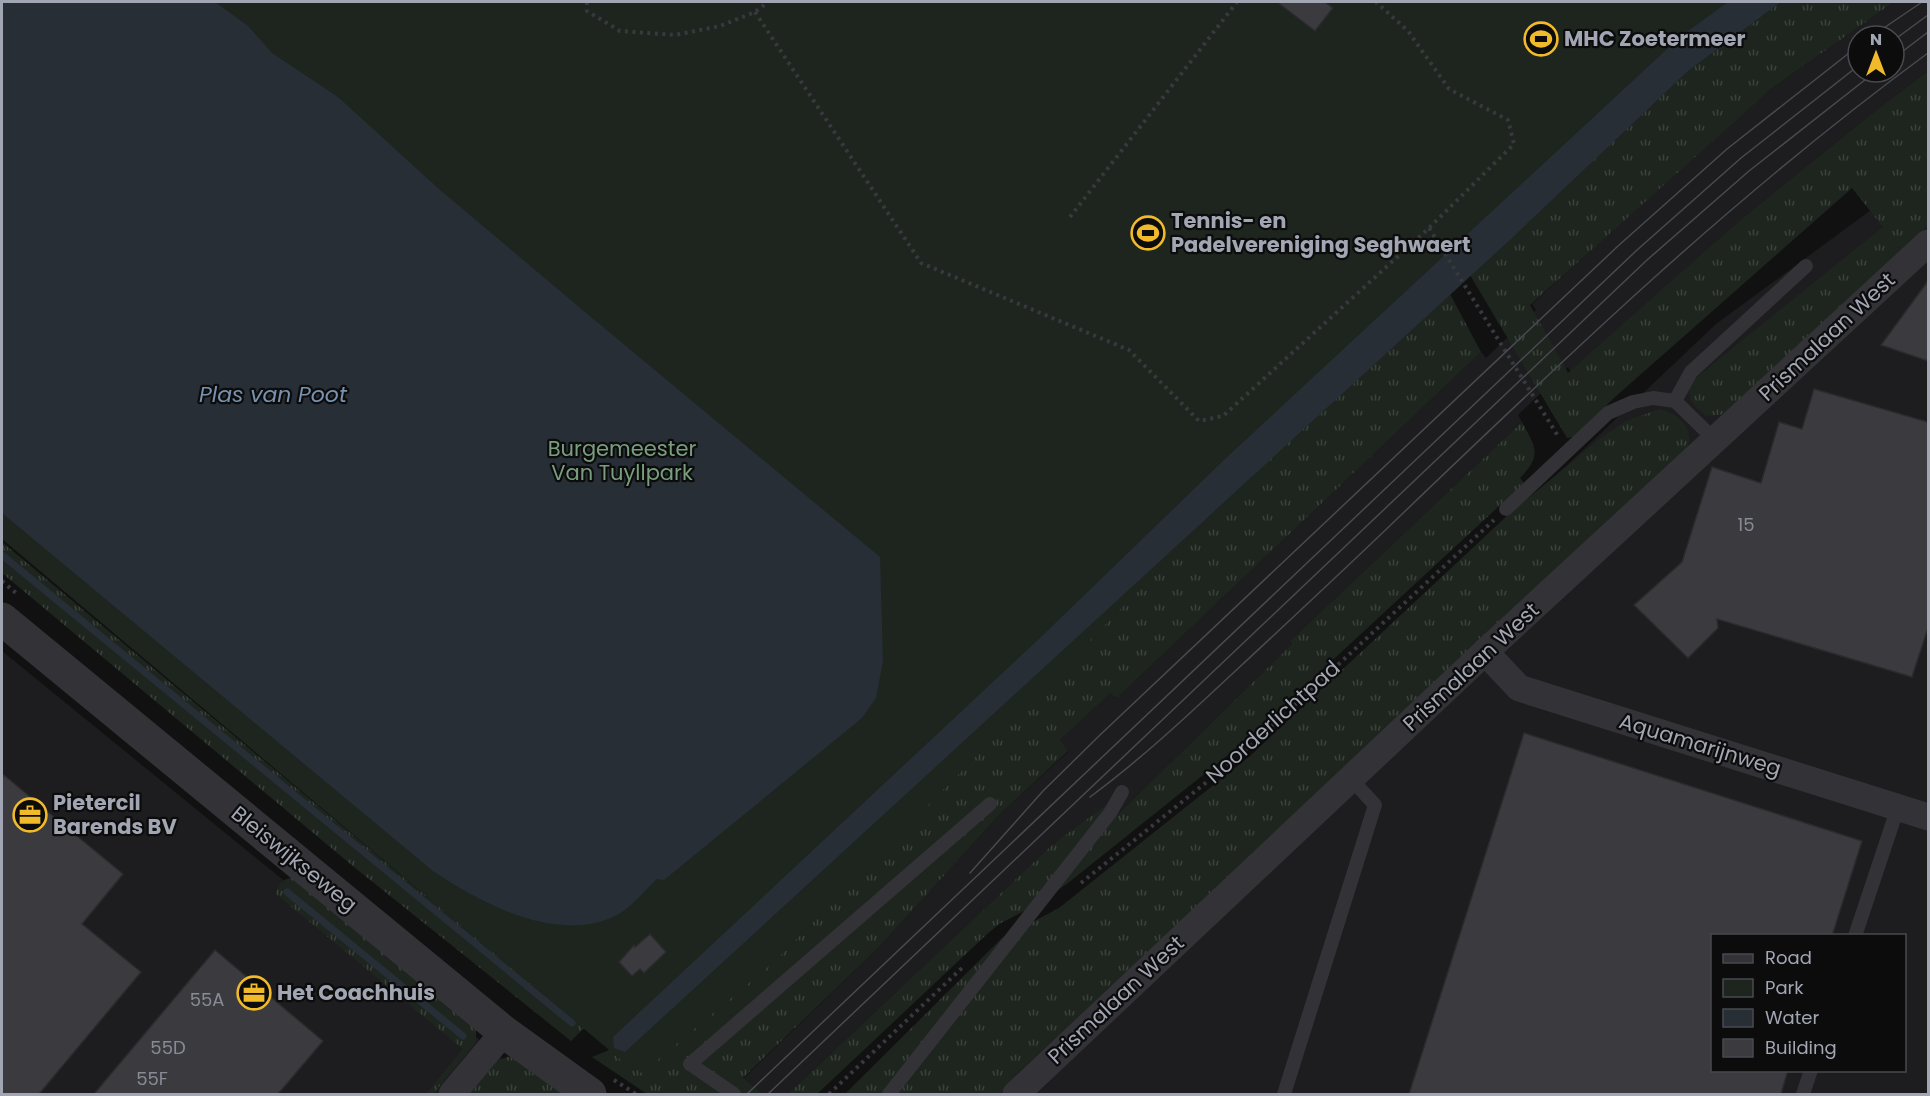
<svg xmlns="http://www.w3.org/2000/svg" width="1930" height="1096" font-family="Poppins,sans-serif">
<style>
.built{fill:#1d1d1f;fill-rule:evenodd}
.grass{fill:url(#grass-tufts)}
.green{fill:#1d251e}
.water{fill:#272e36}
.lines{fill:none;stroke-linecap:round;stroke-linejoin:round}
.stream{stroke:#272e36;stroke-width:7}
.building{fill:#3b3b3f;stroke:#2b2b2e;stroke-width:1.5}
.path{stroke:#38393e;stroke-width:4;stroke-dasharray:3 4.5;stroke-linecap:butt}
.service{stroke:#323237;stroke-width:14}
.minor{stroke:#323237;stroke-width:27}
.tertiary{stroke:#323237;stroke-width:33}
.tram{stroke:#494a50;stroke-width:1.5}
.labels{text-anchor:middle;stroke-width:4.5;stroke-linejoin:round;paint-order:stroke}
.number-label{font-size:18px;fill:#888b96}
.poi-label{font-size:21px;font-weight:bold;fill:#a2a6b3;stroke:#0c0c0d;text-anchor:start}
.street-label{font-size:21px;fill:#a2a6b3;stroke:#0c0c0d}
.park-label{font-size:21px;fill:#799e7d;stroke:#0c0c0d}
.water-label{font-size:22px;font-style:italic;fill:#7892af;stroke:#0c0c0d}
</style>
<defs>
<pattern id="grass-tufts" width="24" height="20" patternUnits="userSpaceOnUse" patternTransform="scale(1.5)"><rect width="24" height="20" fill="#1d251e"/><path d="M3 7l-1-3M5 7V3M7 7l1-3M15 17l-1-3M17 17v-4M19 17l1-3" fill="none" stroke="#3b423c"/></pattern>
</defs>
<rect width="100%" height="100%" fill="#111112"/>
<g class="built">
<path d="M1894 2H1928V71L1870 115 1739 221 1571 372 1568 367 1518 415 1522 422 1290 641 1292 644 1115 817 1105 807 1052 845 788 1094H736L743 1079 879 947 1000 814 1068 752 1060 740 1110 692 1117 698 1481 352 1486 358 1536 310 1532 304 1686 163 1771 89ZM1858 36H1894V72H1858Z"/>
<path d="M1928 168V1094H904L1716 324ZM1712 936H1904V1070H1712Z"/>
<polygon points="2,651 509,1064 481,1094 2,1094"/>
</g>
<g class="grass">
<path d="M1781 2H1894L1771 89 1530 305 1568 373 1739 221 1870 115 1928 71V225L1725 414 1706 416C1692 404 1686 399 1692 381L1883 227 1852 188 1615 397 1573 437 1567 438 1470 275 1687 72Z"/>
<polygon points="1450,294 1481,352 1117,698 1110,693 1060,740 1068,751 1000,814 879,947 743,1078 762,1094 647,1094 592,1057 614,1048 1209,515"/>
<path d="M1660 409C1680 415 1695 429 1687 449L1013 1077 1000 1094H845L1002 938 1059 908 1250 756 1509 514 1602 437 1626 421Z"/>
<path d="M1522 422C1536 448 1542 455 1520 478L1524 483 1243 743 1068 883 1036 905 999 924 986 935 817 1094H788L1052 845 1105 806 1115 817 1292 644 1290 641Z"/>
<polygon points="2,542 420,891 589,1023 571,1041 354,867 2,573"/>
<path d="M296 877 476 1026V1042L433 1094H426L463 1049 276 894C279 882 284 878 296 877Z"/>
<polygon points="510,1056 559,1090 562,1094 470,1094 497,1061"/>
</g>
<polygon class="green" points="2,2 1746,2 1594,127 774,962 642,1073 621,1060 2,539"/>
<g class="water">
<path d="M2 2H215L248 26 272 53 338 97 439 189 585 312 880 557 883 661 876 698 862 718 664 880 657 879C643 892 629 911 611 918 552 942 481 903 433 871L2 513Z"/>
<polygon points="1728,2 1781,2 1687,72 1512,238 625,1052 614,1048 613,1037 1041,637 1225,459 1680,37"/>
</g>
<g class="lines">
<g class="stream">
<polyline points="2,555 572,1023"/>
<polyline points="287,892 463,1036"/>
</g>
</g>
<g class="building">
<polygon points="1277,2 1325,2 1333,8 1315,31"/>
<polygon points="1928,281 1928,361 1881,345"/>
<polygon points="1814,389 1928,422 1928,628 1912,677 1717,619 1718,628 1688,658 1634,605 1682,562 1712,467 1761,483 1779,422 1802,429"/>
<polygon points="1524,733 1862,841 1832,936 1712,936 1712,1070 1788,1070 1781,1094 1409,1094"/>
<polygon points="4,775 35,801 31,806 35,809 37,806 42,811 40,813 44,817 48,812 123,874 82,924 141,972 39,1094 2,1094 2,778"/>
<polygon points="650,934 666,952 644,973 640,969 632,976 619,962 634,945 635,947"/>
<polygon points="215,950 323,1041 278,1094 94,1094"/>
</g>
<g class="lines">
<g class="path">
<polyline points="587,2 587,11 620,31 675,35 720,26 755,12 768,2"/>
<polyline points="755,12 921,263 1129,350 1199,421 1223,416 1429,228 1514,144 1508,120 1449,89 1408,31 1376,2"/>
<polyline points="1070,217 1237,2"/>
<polyline points="1429,228 1558,436"/>
<polyline points="2,581 17,594"/>
<polyline points="1081,883 1244,752 1494,520"/>
<polyline points="614,1080 636,1094"/>
<polyline points="829,1094 963,967"/>
</g>
<g class="service">
<polyline points="1675,401 1691,372 1806,266"/>
<polyline points="1506,509 1608,413 1633,402 1653,398 1675,401 1715,440"/>
<polyline points="1855,936 1898,807"/>
<polyline points="734,1094 690,1064 990,804"/>
<polyline points="889,1094 1110,813 1122,792"/>
<polyline points="1284,1094 1375,805 1352,780"/>
<polyline points="1803,1094 1811,1070"/>
</g>
<g class="minor">
<polyline points="1485,652 1519,688 1928,817"/>
<polyline points="452,1094 504,1032"/>
<polyline points="1016,1094 1485,652 1928,243"/>
</g>
<polyline class="tertiary" points="2,619 504,1032 590,1094"/>
<g class="tram">
<polyline points="1872,36 1922,2"/>
<polyline points="1894,40 1928,15"/>
<polyline points="1894,58 1928,32"/>
<path d="M1090 797C1140 760 1185 718 1231 675 1287 623 1344 570 1399 517 1570 353 1737 193 1928 53"/>
<polyline points="970,873 1043,791 1100,735 1618,246 1727,149 1858,46"/>
<polyline points="747,1094 1637,250 1741,158 1858,66"/>
<polyline points="768,1094 1647,260 1749,171 1875,72"/>
</g>
</g>
<defs>
<symbol id="stadium-ring" viewBox="-11 -11 22 22"><circle r="9.5" fill="#0c0c0d" stroke="#f1ba2a" stroke-width="1.5"/><path d="M0-5a6.5 5 0 1 0 0 10a6.5 5 0 1 0 0-10ZM-3.5-1.8h7v3.6h-7Z" fill="#f1ba2a"/></symbol>
<symbol id="office-ring" viewBox="-11 -11 22 22"><circle r="9.5" fill="#0c0c0d" stroke="#f1ba2a" stroke-width="1.5"/><path d="M-6-3h4V-5.5h4V-3h4V5H-6ZM-1-4.5V-3h2v-1.5ZM-6 0V1H6V0Z" fill="#f1ba2a"/></symbol>
</defs>
<g fill-rule="evenodd">
<use href="#stadium-ring" x="1522" y="20" width="38" height="38"/>
<use href="#stadium-ring" x="1129" y="214" width="38" height="38"/>
<use href="#office-ring" x="11" y="796" width="38" height="38"/>
<use href="#office-ring" x="235" y="974" width="38" height="38"/>
</g>
<g class="labels">
<g class="number-label">
<text x="1746" y="531">15</text>
<text x="207" y="1006">55A</text>
<text x="168" y="1054">55D</text>
<text x="152" y="1085">55F</text>
</g>
<g class="poi-label">
<text x="1564" y="46">MHC Zoetermeer</text>
<text x="1171" y="228">Tennis- en<tspan x="1171" dy="24">Padelvereniging Seghwaert</tspan></text>
<text x="53" y="810">Pietercil<tspan x="53" dy="24">Barends BV</tspan></text>
<text x="277" y="1000">Het Coachhuis</text>
</g>
<g class="street-label">
<text transform="translate(1827 337) rotate(-43)" y="7">Prismalaan West</text>
<text transform="translate(1471 667) rotate(-43)" y="7">Prismalaan West</text>
<text transform="translate(1273 722) rotate(-42)" y="7">Noorderlichtpad</text>
<text transform="translate(1700 745) rotate(17)" y="7">Aquamarijnweg</text>
<text transform="translate(294 859) rotate(39)" y="7">Bleiswijkseweg</text>
<text transform="translate(1116 1000) rotate(-43)" y="7">Prismalaan West</text>
</g>
<g class="park-label">
<text x="622" y="456">Burgemeester<tspan x="622" dy="24">Van Tuyllpark</tspan></text>
</g>
<g class="water-label">
<text x="273" y="402">Plas van Poot</text>
</g>
</g>
<rect width="1930" height="1096" fill="none" stroke="#a2a6b3" stroke-width="6"/>
<rect x="1711" y="934" width="195" height="138" fill="#0c0c0d" stroke="#484a4f" stroke-width="1.5"/>
<rect x="1723" y="954" width="30" height="9" fill="#323237" stroke="#484a4f" stroke-width="1.5"/>
<text x="1765" y="964" font-size="18" fill="#a2a6b3">Road</text>
<rect x="1723" y="979" width="30" height="18" fill="#1d251e" stroke="#484a4f" stroke-width="1.5"/>
<text x="1765" y="994" font-size="18" fill="#a2a6b3">Park</text>
<rect x="1723" y="1009" width="30" height="18" fill="#272e36" stroke="#484a4f" stroke-width="1.5"/>
<text x="1765" y="1024" font-size="18" fill="#a2a6b3">Water</text>
<rect x="1723" y="1039" width="30" height="18" fill="#3b3b3f" stroke="#484a4f" stroke-width="1.5"/>
<text x="1765" y="1054" font-size="18" fill="#a2a6b3">Building</text>
<g transform="translate(1876 54)"><circle r="28" fill="#0c0c0d" stroke="#484a4f" stroke-width="1.5"/>
<path d="M0-4.5L10 22L0 15L-10 22Z" fill="#f1ba2a"/>
<text y="-9" font-size="16" font-weight="bold" text-anchor="middle" fill="#a2a6b3">N</text>
</g>
</svg>
